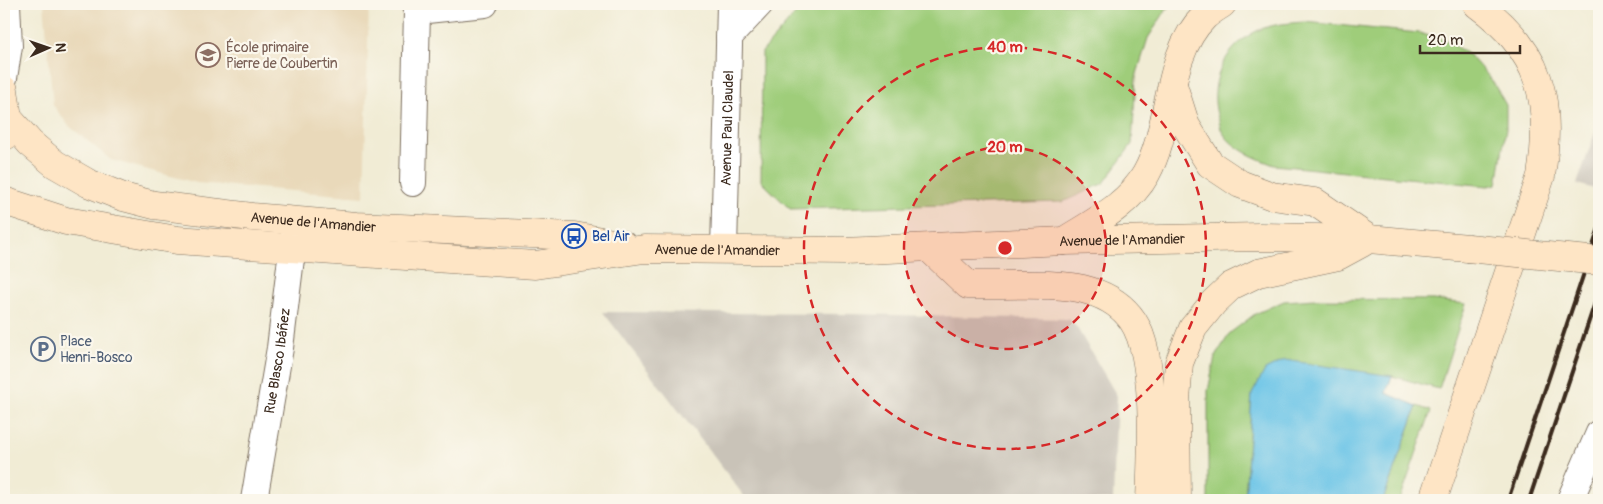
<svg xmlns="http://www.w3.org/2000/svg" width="1603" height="504" font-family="Pangolin,sans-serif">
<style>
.built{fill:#e9d9ba}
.industrial{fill:#c9c3b8}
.green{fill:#9fcd7a;stroke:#6d7c4c}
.water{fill:#6ac4e7;stroke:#527782}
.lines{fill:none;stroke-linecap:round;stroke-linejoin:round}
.street-casing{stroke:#7b6e5e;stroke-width:28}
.secondary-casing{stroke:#7b6e5e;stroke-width:29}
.street{stroke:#fff;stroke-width:26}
.secondary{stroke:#fee5c5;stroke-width:28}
.rail{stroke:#3b2a1e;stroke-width:4}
.secondary-bridge-casing{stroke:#7b6e5e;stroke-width:29;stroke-linecap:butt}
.secondary-bridge{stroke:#fee5c5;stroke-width:28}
.ring{fill:none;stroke:#d62828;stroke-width:2.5;stroke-dasharray:9 6}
.labels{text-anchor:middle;stroke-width:4.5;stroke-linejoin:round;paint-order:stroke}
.education-label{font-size:14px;fill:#785e54;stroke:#fbf7ec;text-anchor:start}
.street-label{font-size:14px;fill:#3b2a1e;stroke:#fbf7ec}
.transit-label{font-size:14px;fill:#164399;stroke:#fbf7ec;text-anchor:start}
.service-label{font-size:14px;fill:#4e5e75;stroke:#fbf7ec;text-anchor:start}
.centre{fill:#d62828;stroke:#fbf7ec;stroke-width:2.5}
.ring-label{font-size:15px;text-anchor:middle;font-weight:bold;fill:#d62828;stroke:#fbf7ec;stroke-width:4.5;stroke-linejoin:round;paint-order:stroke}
</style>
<rect width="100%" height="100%" fill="#fbf7ec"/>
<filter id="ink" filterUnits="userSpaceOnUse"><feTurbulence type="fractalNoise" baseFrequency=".02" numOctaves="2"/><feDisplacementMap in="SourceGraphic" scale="10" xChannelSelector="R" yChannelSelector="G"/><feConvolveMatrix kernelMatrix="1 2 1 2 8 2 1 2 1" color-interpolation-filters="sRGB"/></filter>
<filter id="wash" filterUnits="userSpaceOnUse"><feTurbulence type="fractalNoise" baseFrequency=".0096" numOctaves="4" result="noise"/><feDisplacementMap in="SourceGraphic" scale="20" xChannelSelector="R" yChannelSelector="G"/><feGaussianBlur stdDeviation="1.12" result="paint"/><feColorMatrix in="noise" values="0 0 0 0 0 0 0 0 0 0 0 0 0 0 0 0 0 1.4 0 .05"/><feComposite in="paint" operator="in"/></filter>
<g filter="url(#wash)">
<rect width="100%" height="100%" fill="#f1ecd5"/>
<polygon class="built" points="44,4 369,4 364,197 197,183 111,160 68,125 53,105"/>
<g class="industrial">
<polygon points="1599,121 1599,190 1577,184"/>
<polygon points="603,312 848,314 1069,319 1077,328 1117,396 1113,500 747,500"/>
</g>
<g class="green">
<polygon points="804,4 1170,4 1148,38 1136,77 1132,144 1104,183 1063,202 790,209 761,181 762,52"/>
<path d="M1305 22 1419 33 1448 41 1470 56 1491 79 1506 105V129L1497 184 1488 186 1274 165C1256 158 1234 150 1223 133 1220 129 1220 122 1218 118 1208 85 1222 51 1253 33 1268 24 1288 23 1305 22Z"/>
<polygon points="1316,299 1434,300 1466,304 1439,389 1392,376 1252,394 1245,500 1208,500 1208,391 1215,357 1230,333 1255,314 1284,301"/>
<polygon points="1417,406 1431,411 1400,500 1383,500"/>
</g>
<polygon class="water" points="1285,360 1392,376 1386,393 1417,406 1383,500 1245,500 1252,394 1265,370"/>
</g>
<g filter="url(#ink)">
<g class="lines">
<defs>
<g id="street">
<polyline points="417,11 485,4"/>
<polyline points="729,37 760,4"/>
<polyline points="4,78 9,46 7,4"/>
<polyline points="413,183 417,11 414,4"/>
<path id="s1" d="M724 250 730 4"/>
<path id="s2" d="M254 500 280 348 295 226"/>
<polyline points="1570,500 1599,433"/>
</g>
<g id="secondary">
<polyline points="1173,85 1186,126 1210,164 1240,184 1272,196 1315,202 1369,239"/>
<polyline points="4,90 8,118 5,136"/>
<path id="s3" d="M8 118 30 143 55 164 88 183 123 197 154 205 252 217 356 226 574 236 623 245"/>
<path id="s4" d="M4 201 66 221 177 240 535 265 644 249 844 251 1064 241 1259 237 1369 239 1468 248"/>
<path d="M1064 241C1092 223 1129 205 1146 174 1172 128 1165 55 1204 17 1209 12 1216 8 1222 4"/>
<path d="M929 248 968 285C1002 286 1060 281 1090 291 1106 296 1123 306 1133 321 1157 357 1152 456 1150 500"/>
<polyline points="1177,500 1176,400 1179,363 1193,328 1214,302 1231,286 1258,273 1338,256 1362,243"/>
<path d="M1433 500 1541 176C1553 100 1541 51 1477 4"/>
</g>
</defs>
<use href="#street" class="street-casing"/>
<use href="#secondary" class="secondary-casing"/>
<use href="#street" class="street"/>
<use href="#secondary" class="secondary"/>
<g class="rail">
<polyline points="1508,500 1599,228"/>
<polyline points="1529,500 1599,291"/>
</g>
<defs>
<polyline id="secondary-bridge" points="1468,248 1599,261"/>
</defs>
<use href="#secondary-bridge" class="secondary-bridge-casing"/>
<use href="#secondary-bridge" class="secondary-bridge"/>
</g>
</g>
<circle cx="1005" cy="248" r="101" fill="#d62828" fill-opacity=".12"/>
<g class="ring">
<circle cx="1005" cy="248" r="101"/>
<circle cx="1005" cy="248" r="201"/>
</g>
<defs>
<symbol id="school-ring" viewBox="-11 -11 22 22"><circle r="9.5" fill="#fbf7ec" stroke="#8d6e63" stroke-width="1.5"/><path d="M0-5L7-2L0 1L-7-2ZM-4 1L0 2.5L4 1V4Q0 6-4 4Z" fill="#8d6e63"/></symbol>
<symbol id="bus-ring" viewBox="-11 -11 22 22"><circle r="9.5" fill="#fbf7ec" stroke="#1a4fb4" stroke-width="1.5"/><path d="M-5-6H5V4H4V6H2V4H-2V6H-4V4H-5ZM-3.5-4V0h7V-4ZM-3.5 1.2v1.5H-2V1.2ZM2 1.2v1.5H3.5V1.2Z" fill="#1a4fb4"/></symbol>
<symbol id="parking-ring" viewBox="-11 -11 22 22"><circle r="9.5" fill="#fbf7ec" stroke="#5c6f8a" stroke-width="1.5"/><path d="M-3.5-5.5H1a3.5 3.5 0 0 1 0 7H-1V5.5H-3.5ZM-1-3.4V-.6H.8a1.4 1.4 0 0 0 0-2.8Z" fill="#5c6f8a"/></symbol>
</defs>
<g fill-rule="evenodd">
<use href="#school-ring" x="194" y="41" width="28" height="28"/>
<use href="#bus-ring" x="560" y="222" width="28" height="28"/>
<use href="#parking-ring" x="29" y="335" width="28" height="28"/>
</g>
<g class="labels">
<g class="education-label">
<text x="226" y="52">École primaire<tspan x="226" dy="16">Pierre de Coubertin</tspan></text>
</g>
<g class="street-label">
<text dy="5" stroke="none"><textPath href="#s1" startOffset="122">Avenue Paul Claudel</textPath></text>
<text dy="5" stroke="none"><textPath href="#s3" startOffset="334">Avenue de l'Amandier</textPath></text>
<text dy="5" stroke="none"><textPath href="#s4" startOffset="1125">Avenue de l'Amandier</textPath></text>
<text dy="5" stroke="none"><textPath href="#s4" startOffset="720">Avenue de l'Amandier</textPath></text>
<text dy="5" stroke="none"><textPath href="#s2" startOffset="141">Rue Blasco Ibáñez</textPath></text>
</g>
<g class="transit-label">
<text x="592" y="241">Bel Air</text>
</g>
<g class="service-label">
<text x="60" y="346">Place<tspan x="60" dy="16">Henri-Bosco</tspan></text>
</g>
</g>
<circle cx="1005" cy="248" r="8" class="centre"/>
<g class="ring-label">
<text x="1005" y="52">40 m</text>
<text x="1005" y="152">20 m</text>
</g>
<rect width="1603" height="504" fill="none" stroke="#fbf7ec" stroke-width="20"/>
<g transform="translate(48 48) rotate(88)" stroke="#fbf7ec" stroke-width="4" paint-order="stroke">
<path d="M0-4L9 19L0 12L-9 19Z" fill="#3b2a1e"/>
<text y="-8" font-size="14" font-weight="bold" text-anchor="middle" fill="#3b2a1e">N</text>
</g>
<path d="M1420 45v8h100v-8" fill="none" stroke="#3b2a1e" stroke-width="2.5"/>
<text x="1428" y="45" font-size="15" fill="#3b2a1e" stroke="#fbf7ec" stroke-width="4" paint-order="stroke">20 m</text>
</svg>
